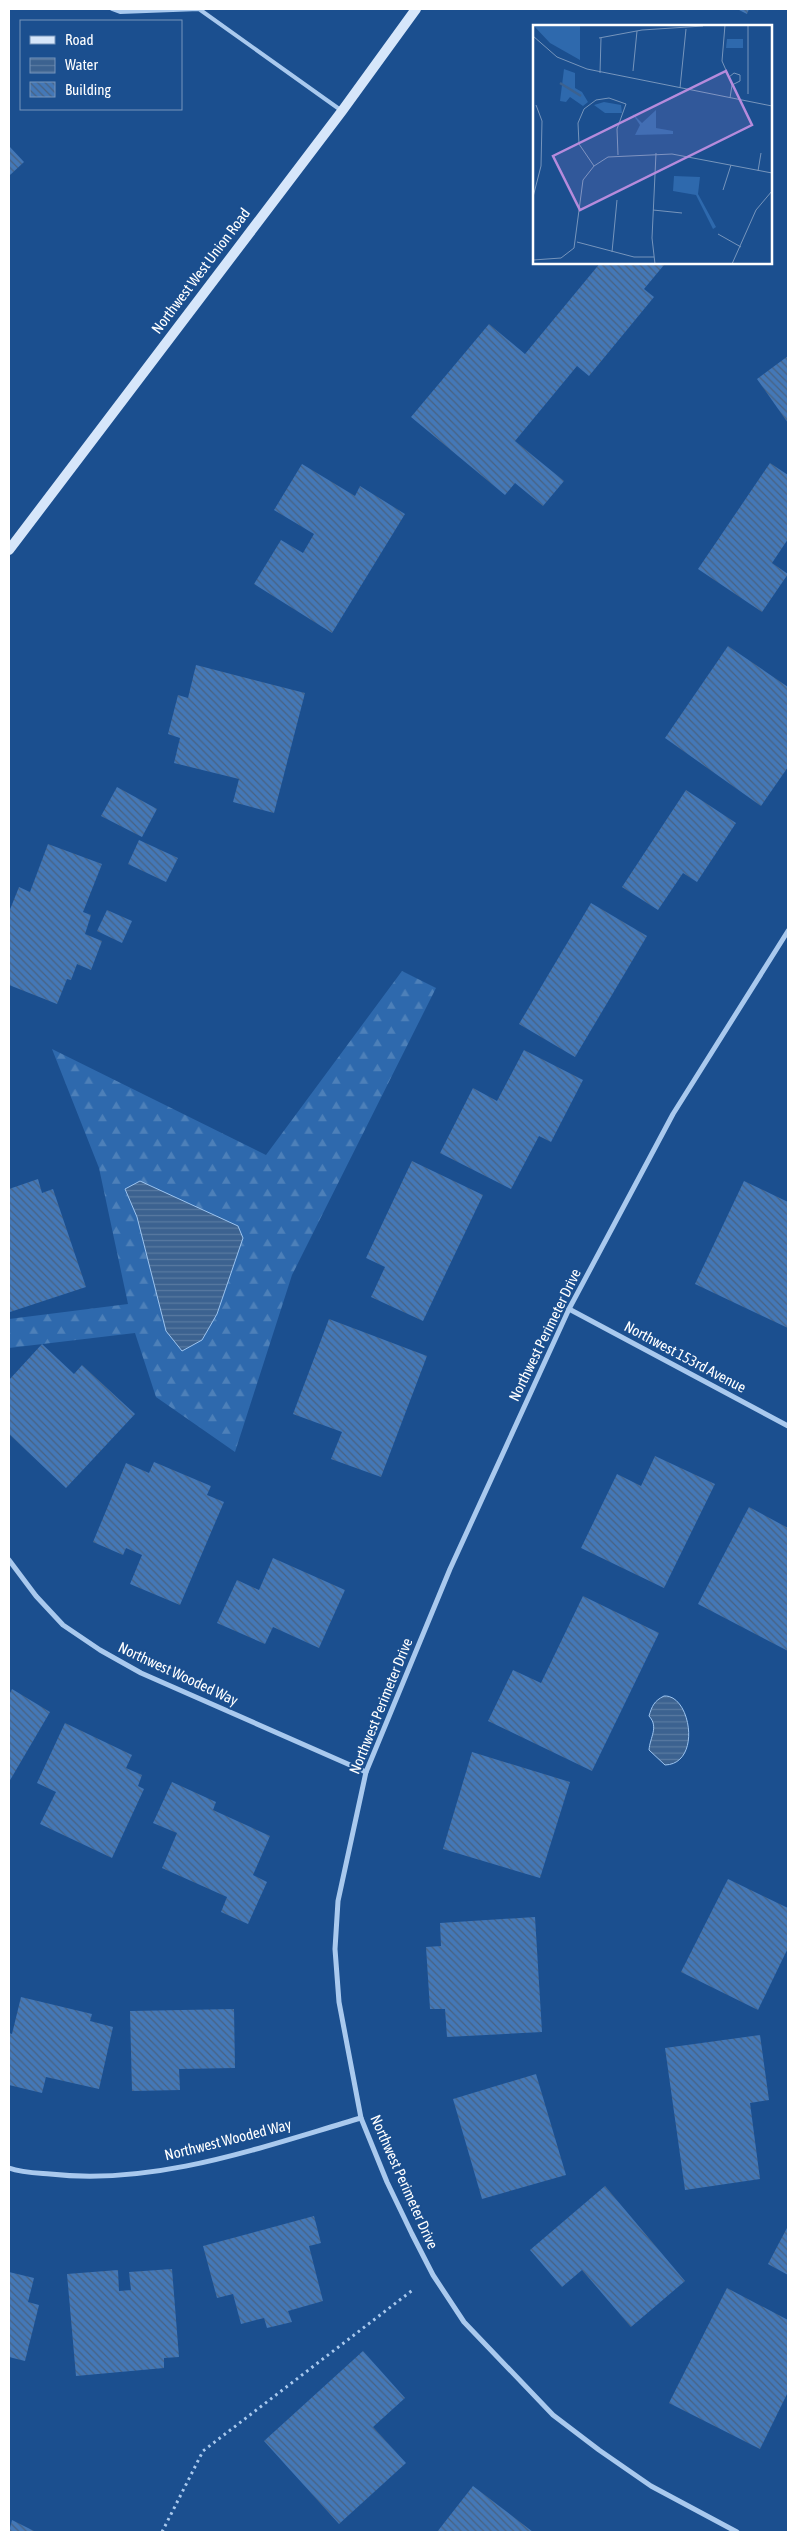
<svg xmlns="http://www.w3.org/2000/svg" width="797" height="2541" font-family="'Asap Condensed',sans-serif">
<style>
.forest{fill:url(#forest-firs)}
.water{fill:url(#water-rules);stroke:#9cc4f0}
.building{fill:url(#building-back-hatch)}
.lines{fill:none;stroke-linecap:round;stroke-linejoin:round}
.path{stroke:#a9c9ee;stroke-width:3;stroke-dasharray:2.5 4;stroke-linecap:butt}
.lane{stroke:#a9c9ee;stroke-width:4}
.street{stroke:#a9c9ee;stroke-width:5}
.secondary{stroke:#d6e6fa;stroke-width:10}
.labels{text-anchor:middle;stroke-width:4;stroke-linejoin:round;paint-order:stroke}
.street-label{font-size:15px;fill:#fff;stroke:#1b4f8f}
.inset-river{fill:none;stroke:#3c6290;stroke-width:2.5}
.inset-road{fill:none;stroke:#7695bc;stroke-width:1}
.view{fill:#b68bdc;fill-opacity:0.15;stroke:#b68bdc;stroke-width:2.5}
.inset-edge{fill:none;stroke:#fff;stroke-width:2.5}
</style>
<defs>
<pattern id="forest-firs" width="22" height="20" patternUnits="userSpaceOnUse" patternTransform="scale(1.25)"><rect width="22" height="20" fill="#2e69ad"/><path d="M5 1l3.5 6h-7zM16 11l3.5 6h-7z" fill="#4d80b9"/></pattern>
<pattern id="water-rules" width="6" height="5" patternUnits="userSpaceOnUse" patternTransform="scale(1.25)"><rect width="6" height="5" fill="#3c6290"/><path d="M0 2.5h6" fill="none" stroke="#597aa1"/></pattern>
<pattern id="building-back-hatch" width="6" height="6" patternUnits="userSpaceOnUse" patternTransform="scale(1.25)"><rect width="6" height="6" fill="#4478b7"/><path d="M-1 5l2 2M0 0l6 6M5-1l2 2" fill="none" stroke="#486282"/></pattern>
</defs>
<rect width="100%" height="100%" fill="#1b4f8f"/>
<polygon class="forest" points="402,971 436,988 292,1275 235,1452 156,1397 135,1333 9,1348 9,1319 128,1304 99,1168 52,1049 266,1155"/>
<g class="water">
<polygon points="140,1181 238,1226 243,1238 217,1314 202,1340 182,1351 166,1331 137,1217 125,1189"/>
<path d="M664 1696C691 1694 702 1764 665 1765L649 1750C650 1737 659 1727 649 1716 652 1706 654 1701 664 1696Z"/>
</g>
<g class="building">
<polygon points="737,9 749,9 747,14"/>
<polygon points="9,146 24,162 9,176"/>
<polygon points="601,262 661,262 664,265 644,289 654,297 589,376 577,366 515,441 564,481 543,506 515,483 505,495 411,417 489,324 525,354"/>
<polygon points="788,356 788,423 757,379"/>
<polygon points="770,463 788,475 788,539 772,563 788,574 762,612 698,569"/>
<polygon points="302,464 355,496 360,486 405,514 332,633 254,584 281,540 303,553 314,534 274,510"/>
<polygon points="728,646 788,687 788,767 761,806 665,738"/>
<polygon points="196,665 305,693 274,813 233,802 239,779 174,763 180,738 168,734 178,695 188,698"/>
<polygon points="117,787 157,809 142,837 101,816"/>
<polygon points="686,790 736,823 697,882 683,873 658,910 622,887"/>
<polygon points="139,840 178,858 166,882 128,864"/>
<polygon points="48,844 102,864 83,912 91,915 85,934 102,941 91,970 77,964 71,980 67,979 57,1004 9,985 9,912 19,887 30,892"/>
<polygon points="591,903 647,936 575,1057 519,1024"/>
<polygon points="107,910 132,921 122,943 97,931"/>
<polygon points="524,1050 583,1080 551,1142 539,1136 511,1189 440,1153 473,1088 497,1101"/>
<polygon points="412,1161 483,1195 423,1321 371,1297 385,1267 366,1258"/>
<polygon points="38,1179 42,1193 53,1189 86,1287 10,1312 9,1189"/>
<polygon points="744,1181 788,1202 788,1328 695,1284"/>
<polygon points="329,1319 427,1356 381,1477 331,1459 342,1432 293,1414"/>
<polygon points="42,1344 74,1374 82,1365 135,1414 66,1488 9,1434 9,1380"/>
<polygon points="655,1456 715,1484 664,1588 581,1548 617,1474 641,1486"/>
<polygon points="154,1462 211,1486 207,1495 224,1502 180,1605 130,1584 142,1555 126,1548 123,1555 93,1542 126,1463 149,1473"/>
<polygon points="749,1507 788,1528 788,1651 698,1604"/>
<polygon points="273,1558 345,1590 319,1648 273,1627 265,1644 217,1623 237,1580 259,1590"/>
<polygon points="583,1596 659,1633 592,1771 488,1721 513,1670 541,1683"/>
<polygon points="12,1689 50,1712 9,1782 9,1695"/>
<polygon points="65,1723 132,1755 126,1768 142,1775 138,1786 144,1789 112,1858 40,1824 56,1792 37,1783"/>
<polygon points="472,1752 570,1782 540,1878 443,1849"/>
<polygon points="172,1782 216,1802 213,1810 270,1836 253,1875 267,1882 248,1924 221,1912 227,1897 162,1868 177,1833 153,1823"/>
<polygon points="728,1879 788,1908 788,1948 758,2010 681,1972"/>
<polygon points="535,1917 542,2032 447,2037 445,2009 430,2009 426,1947 441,1946 440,1923"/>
<polygon points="21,1997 92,2014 90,2021 113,2027 99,2089 46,2077 42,2093 9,2085 9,2033 12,2034"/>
<polygon points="234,2009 235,2068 179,2069 180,2090 132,2091 130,2011"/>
<polygon points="760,2035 769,2100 750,2103 760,2179 685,2190 665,2048"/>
<polygon points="536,2074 566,2175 482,2199 453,2099"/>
<polygon points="605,2186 685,2281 631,2327 582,2270 562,2287 530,2250"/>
<polygon points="314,2216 321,2243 309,2246 323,2301 288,2311 292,2322 267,2328 264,2318 241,2324 233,2294 217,2298 203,2246"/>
<polygon points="788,2226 788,2275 768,2264"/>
<polygon points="172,2269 179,2357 164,2358 164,2368 76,2376 67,2274 118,2270 119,2291 131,2290 129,2272"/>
<polygon points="9,2272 34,2278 28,2302 39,2305 25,2361 9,2357"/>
<polygon points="727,2288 788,2320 788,2392 760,2449 669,2403"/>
<polygon points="363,2351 405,2398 373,2427 406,2463 339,2524 264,2441"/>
<polygon points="473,2486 533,2532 437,2532"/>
<polygon points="12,2520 36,2532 9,2532"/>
</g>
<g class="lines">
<polyline class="path" points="162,2532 203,2451 414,2289"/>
<polyline class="lane" points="112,9 120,12 199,9 342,111"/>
<g class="street">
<polyline points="569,1309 788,1426"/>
<polyline points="9,1560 36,1596 63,1625 100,1650 141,1673 366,1772"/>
<path d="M9 2168C22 2173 36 2173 50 2174 156 2186 261 2147 361 2118"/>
<polyline points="737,2532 651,2486 599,2450 553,2415 464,2322 433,2275 412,2234 387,2182 361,2118 339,2002 335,1949 338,1901 366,1772 450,1569 569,1309 673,1114 788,931"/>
</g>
<polyline class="secondary" points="9,550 342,111 416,9"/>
</g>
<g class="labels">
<g class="street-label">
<text transform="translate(201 271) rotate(-53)" y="5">Northwest West Union Road</text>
<text transform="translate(545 1335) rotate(-64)" y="5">Northwest Perimeter Drive</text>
<text transform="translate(685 1357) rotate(28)" y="5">Northwest 153rd Avenue</text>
<text transform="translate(178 1674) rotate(25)" y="5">Northwest Wooded Way</text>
<text transform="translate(381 1706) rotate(-68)" y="5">Northwest Perimeter Drive</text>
<text transform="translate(228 2140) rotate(-14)" y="5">Northwest Wooded Way</text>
<text transform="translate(404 2182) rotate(66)" y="5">Northwest Perimeter Drive</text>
</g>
</g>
<g transform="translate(533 25)">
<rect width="239" height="239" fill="#1b4f8f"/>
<path d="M31 44 42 48V63L49 67 55 77 50 81 37 72 33 77 27 76ZM123 85V103L140 106V109L102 110 107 100 99 88 109 98Z" fill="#2e69ad"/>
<path d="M71 77 88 80 89 88H72L61 80Z" fill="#2e69ad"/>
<path d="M0 0H47V35L17 18ZM141 151 167 152 165 169 183 202 180 204 163 170 140 166Z" fill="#2e69ad"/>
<path d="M194 14H210V23H193Z" fill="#2e69ad"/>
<path class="inset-river" d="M27 58 48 71"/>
<path class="inset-road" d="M192 0 189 36 196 52M0 11 24 32 54 44 239 81M66 13 109 5 170 1M100 46 104 6M67 48 68 13M147 63 153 4M215 69V0M197 73 199 60 196 52 201 48 207 50V56L199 60M61 141 46 119 45 98 51 84 63 75 76 73 93 79 84 104 85 130M225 146 228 128M190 165 198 140M0 172 8 141 9 96 3 80M120 185 149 188M185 209 208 222M44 217 101 232H121M79 227 84 175M0 235 28 233 41 223 50 155 61 141 75 132 139 129 239 148M122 239 119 213 123 128M199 239 223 185 239 166"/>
<path class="view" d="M193 46 219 100 47 185 20 131Z"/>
<rect width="239" height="239" class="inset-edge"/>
</g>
<rect width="797" height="2541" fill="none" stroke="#ffffff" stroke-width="20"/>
<rect x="20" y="20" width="162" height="90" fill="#1b4f8f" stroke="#7695bc"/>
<rect x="30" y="36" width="25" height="8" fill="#d6e6fa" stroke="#7695bc"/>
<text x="65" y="45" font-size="15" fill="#ffffff">Road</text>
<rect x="30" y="58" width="25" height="15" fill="url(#water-rules)" stroke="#7695bc"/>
<text x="65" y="70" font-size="15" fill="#ffffff">Water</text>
<rect x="30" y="82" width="25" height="15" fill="url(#building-back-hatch)" stroke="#7695bc"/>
<text x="65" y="95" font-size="15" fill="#ffffff">Building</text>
</svg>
